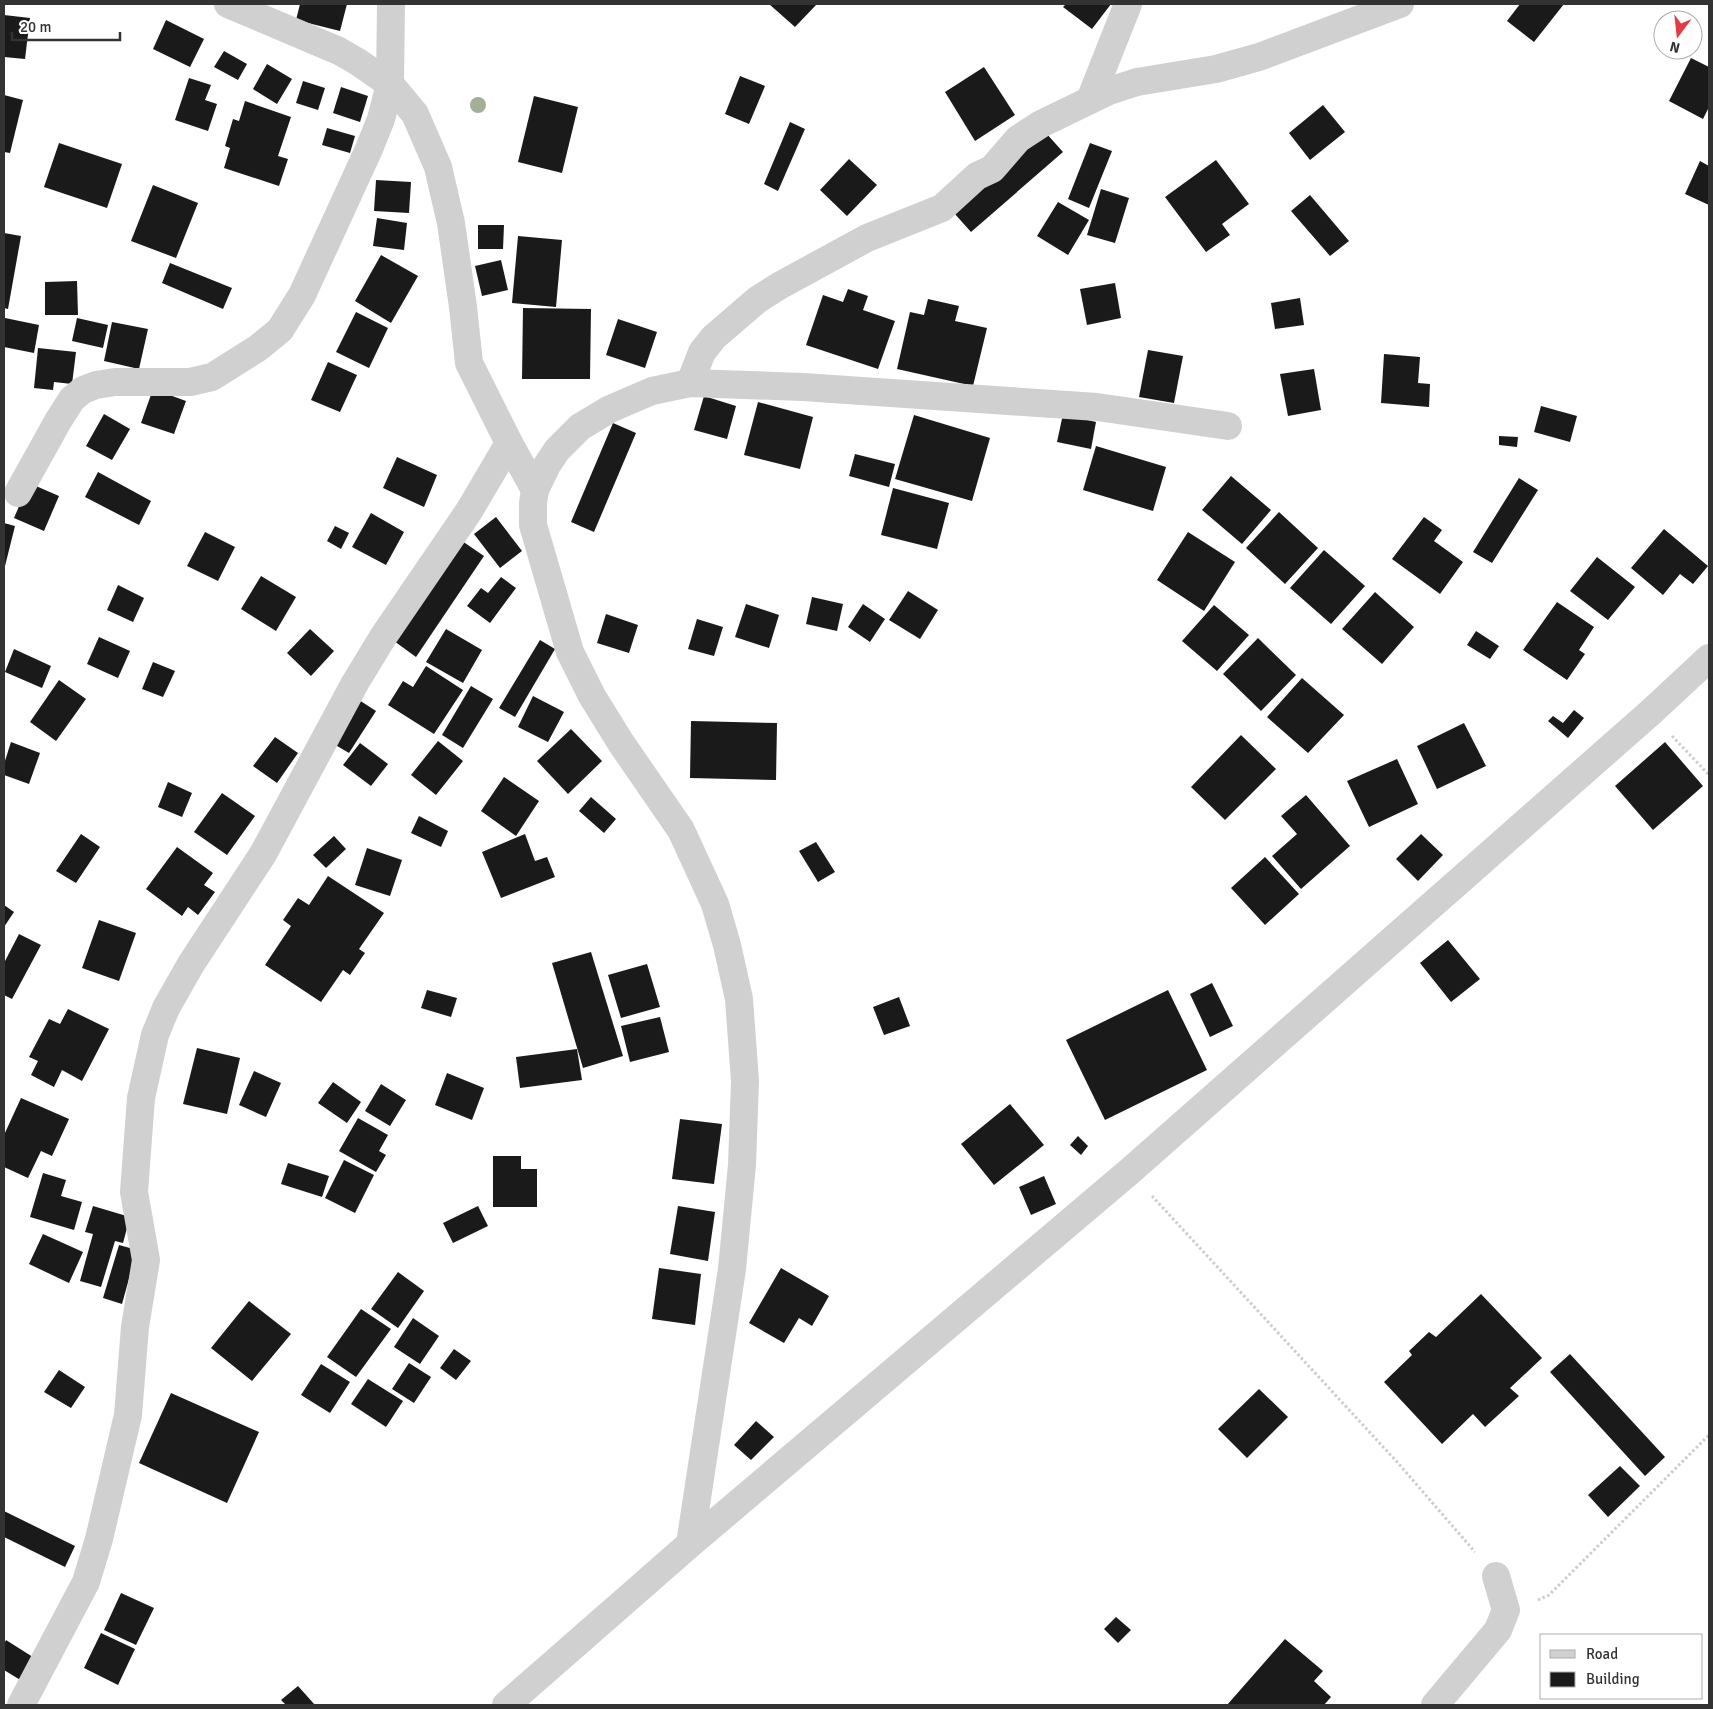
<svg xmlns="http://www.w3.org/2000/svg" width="1713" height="1709" font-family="Signika,sans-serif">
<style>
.building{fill:#1a1a1a}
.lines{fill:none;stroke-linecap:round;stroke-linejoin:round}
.path{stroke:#cdcdcd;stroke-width:3;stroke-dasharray:2.5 2.5;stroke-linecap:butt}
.minor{stroke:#d0d0d0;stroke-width:28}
.tree{fill:#a2b095}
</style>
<rect width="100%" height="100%" fill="#fff"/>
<g class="building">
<polygon points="300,4 347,4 340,31 296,20"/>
<polygon points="769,4 817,4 795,27"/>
<polygon points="1066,4 1111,4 1092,29 1063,7"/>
<polygon points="1520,4 1564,4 1534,42 1507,21"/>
<polygon points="4,15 30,18 25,59 4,57"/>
<polygon points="166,20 204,39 190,67 153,49"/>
<polygon points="224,51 247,64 238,80 214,67"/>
<polygon points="1691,58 1709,67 1709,107 1703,119 1669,101"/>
<polygon points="267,64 292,79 277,104 253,89"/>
<polygon points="984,67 1015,115 975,141 945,92"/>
<polygon points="740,76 765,86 749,124 725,114"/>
<polygon points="189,78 211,85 205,100 217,104 208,131 175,120"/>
<polygon points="303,81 325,88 318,110 296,103"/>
<polygon points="341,87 368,96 360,122 333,113"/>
<polygon points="4,95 23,100 10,153 4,152"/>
<polygon points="534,96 578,107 562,173 518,162"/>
<polygon points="245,101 291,117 278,156 288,159 279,186 224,168 230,148 225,146 233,119 239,121"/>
<polygon points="1323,105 1345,132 1310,160 1289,133"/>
<polygon points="790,122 805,129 778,191 764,184"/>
<polygon points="327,128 355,136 350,153 322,145"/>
<polygon points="1046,133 1063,152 971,232 954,213"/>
<polygon points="59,143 122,164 107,208 44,187"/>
<polygon points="1090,143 1112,151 1089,208 1068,199"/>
<polygon points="849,159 877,185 847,216 820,190"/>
<polygon points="1216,160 1249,204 1222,224 1230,235 1206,252 1165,197"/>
<polygon points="1700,161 1709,166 1709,205 1685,194"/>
<polygon points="376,180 411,182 409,213 374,211"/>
<polygon points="153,185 198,203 176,258 131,241"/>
<polygon points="1101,189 1129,198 1115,243 1087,235"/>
<polygon points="1310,195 1349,241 1330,256 1291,211"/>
<polygon points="1058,202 1089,220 1068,255 1037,236"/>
<polygon points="377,218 407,223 404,250 373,246"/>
<polygon points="478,225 504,225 503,249 478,249"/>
<polygon points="4,233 21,236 8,309 4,308"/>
<polygon points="518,236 562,240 556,307 512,303"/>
<polygon points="381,255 418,276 391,323 355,301"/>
<polygon points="501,260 508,290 482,296 475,266"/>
<polygon points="170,263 232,288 223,309 162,283"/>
<polygon points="77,281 78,315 45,315 45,282"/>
<polygon points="1115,283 1121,318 1087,325 1080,289"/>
<polygon points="848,289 868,296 863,310 895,321 878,369 806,345 823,295 843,302"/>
<polygon points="1300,298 1304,325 1275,329 1271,303"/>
<polygon points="928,299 959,306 955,321 987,328 973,386 897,369 910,312 924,315"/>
<polygon points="523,308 591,309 590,379 522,379"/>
<polygon points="356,312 388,328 369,368 336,352"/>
<polygon points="5,318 39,325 34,353 4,347"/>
<polygon points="77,318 108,325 103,348 72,341"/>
<polygon points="618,319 657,332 645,368 606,355"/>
<polygon points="112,322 148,329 139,369 104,361"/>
<polygon points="38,348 76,352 72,384 54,382 53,390 34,388"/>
<polygon points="1148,350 1183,356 1174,403 1139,397"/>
<polygon points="1384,354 1420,357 1418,383 1430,384 1429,407 1381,403"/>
<polygon points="328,362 357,375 340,412 311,400"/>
<polygon points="1314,369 1321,410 1288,416 1280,374"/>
<polygon points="153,389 186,401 174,434 141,423"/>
<polygon points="704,396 736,406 727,439 694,430"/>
<polygon points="758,402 813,417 800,469 744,455"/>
<polygon points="1541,406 1577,416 1570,442 1534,432"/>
<polygon points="104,414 130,429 112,460 86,446"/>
<polygon points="1063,414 1096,422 1091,449 1057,442"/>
<polygon points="914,415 990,438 972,501 895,479"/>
<polygon points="613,423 636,433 594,532 571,522"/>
<polygon points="1499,436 1518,437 1517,447 1499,445"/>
<polygon points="1096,446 1166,467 1153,511 1083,490"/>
<polygon points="855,454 895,464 889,487 849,476"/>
<polygon points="397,457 437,475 424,507 383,488"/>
<polygon points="98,472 151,501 139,525 85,497"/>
<polygon points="1231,476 1271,510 1242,544 1202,510"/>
<polygon points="1519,478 1538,490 1492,563 1473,552"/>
<polygon points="29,483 59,496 44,531 14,518"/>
<polygon points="893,488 949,503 937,549 881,535"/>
<polygon points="1279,512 1318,548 1285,584 1246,548"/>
<polygon points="371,513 404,532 386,565 352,547"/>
<polygon points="496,517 522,551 500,568 474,534"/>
<polygon points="1424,517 1442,530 1434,541 1463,562 1440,594 1392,559"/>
<polygon points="4,523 15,526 4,570"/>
<polygon points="335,526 349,533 341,549 327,541"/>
<polygon points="1664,529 1708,566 1693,584 1680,574 1663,595 1631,568"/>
<polygon points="205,532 235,547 218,581 187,566"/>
<polygon points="1188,532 1235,562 1204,611 1157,580"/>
<polygon points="462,541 484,556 416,657 394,641"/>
<polygon points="1324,550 1365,586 1331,624 1290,588"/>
<polygon points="1597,557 1635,587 1608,620 1570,591"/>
<polygon points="261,576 296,597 276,631 241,609"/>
<polygon points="501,577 516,588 490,623 467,606 481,588 488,593"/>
<polygon points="118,585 144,598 133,622 107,610"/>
<polygon points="908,591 938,610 920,639 889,620"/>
<polygon points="1375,592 1414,627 1382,664 1342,629"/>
<polygon points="812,597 843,604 837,631 806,624"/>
<polygon points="1557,602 1594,627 1579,650 1585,654 1567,680 1523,650"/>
<polygon points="746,604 779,615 769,648 735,637"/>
<polygon points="863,604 885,619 870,642 848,627"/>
<polygon points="1214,605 1249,635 1217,671 1182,641"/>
<polygon points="606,614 638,625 629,653 597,643"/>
<polygon points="697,619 723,627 714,656 688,649"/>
<polygon points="310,629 334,651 311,676 287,653"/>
<polygon points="446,629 482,650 463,683 426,662"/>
<polygon points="1476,631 1499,646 1490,659 1467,645"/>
<polygon points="99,637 130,651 118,678 87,664"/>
<polygon points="1258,638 1296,675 1261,711 1223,674"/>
<polygon points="540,640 555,649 515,717 499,708"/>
<polygon points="14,649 51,666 42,688 5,672"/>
<polygon points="153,662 175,671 163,697 142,689"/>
<polygon points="426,666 463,690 434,734 388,705 403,681 413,687"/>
<polygon points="1302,678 1344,715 1308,753 1267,717"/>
<polygon points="59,680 86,699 56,741 30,722"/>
<polygon points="471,686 493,699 463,748 442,735"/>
<polygon points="533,696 564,712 548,742 518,727"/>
<polygon points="359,700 376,711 349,753 332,743"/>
<polygon points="1574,710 1584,718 1568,738 1548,721 1553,716 1563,723"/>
<polygon points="691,721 777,723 776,780 690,778"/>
<polygon points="1464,723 1486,766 1437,789 1417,746"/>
<polygon points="571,729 602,761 568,794 537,761"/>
<polygon points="1241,735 1276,769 1225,820 1191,787"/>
<polygon points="275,737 298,753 277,783 253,766"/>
<polygon points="438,741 463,761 436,795 411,775"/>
<polygon points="11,742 40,753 29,784 4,775 4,764"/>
<polygon points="1665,742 1703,786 1653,830 1615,786"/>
<polygon points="360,743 388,764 371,786 343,765"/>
<polygon points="1397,759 1418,804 1369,827 1347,781"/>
<polygon points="504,777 539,801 516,836 481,811"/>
<polygon points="168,782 192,793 182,817 158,807"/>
<polygon points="222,793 255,816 227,855 194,832"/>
<polygon points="1306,795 1350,846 1301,889 1272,856 1297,834 1281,816"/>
<polygon points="591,797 616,819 604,833 579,811"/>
<polygon points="419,816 448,831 441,847 411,833"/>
<polygon points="81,834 100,847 76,883 56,871"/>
<polygon points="525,834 535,861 547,857 555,877 501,898 482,852"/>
<polygon points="1421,834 1443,855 1418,881 1396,859"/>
<polygon points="334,836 346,849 326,868 313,855"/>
<polygon points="816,842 835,872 818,882 799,851"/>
<polygon points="177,847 213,873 204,885 215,892 198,915 188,907 182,916 146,889"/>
<polygon points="367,848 402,860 390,896 355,885"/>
<polygon points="1265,857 1299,894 1265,925 1231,888"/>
<polygon points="328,876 384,913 359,949 365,953 350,975 343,970 321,1002 265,965 291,926 283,920 298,898 309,905"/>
<polygon points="4,905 14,912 4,927"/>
<polygon points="99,920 136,933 119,981 82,968"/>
<polygon points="19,934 41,945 12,999 4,995 4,963"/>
<polygon points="1448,940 1480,979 1451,1002 1420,963"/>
<polygon points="591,952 623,1056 583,1068 552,963"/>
<polygon points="647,964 660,1007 621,1018 608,975"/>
<polygon points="1212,983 1233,1026 1210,1037 1190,994"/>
<polygon points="427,990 457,998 451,1017 421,1008"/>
<polygon points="1168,990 1207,1070 1105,1120 1066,1040"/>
<polygon points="899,997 910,1026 884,1035 873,1007"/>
<polygon points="68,1009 109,1029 82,1081 62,1070 54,1087 31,1075 38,1061 29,1057 49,1019 60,1024"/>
<polygon points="660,1017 669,1052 630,1062 621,1026"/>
<polygon points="197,1048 240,1058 227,1114 183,1104"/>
<polygon points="577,1049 582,1080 520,1088 516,1057"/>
<polygon points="254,1071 281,1083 266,1117 239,1105"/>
<polygon points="447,1073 484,1088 472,1120 435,1105"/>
<polygon points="333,1082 361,1102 347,1123 318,1103"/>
<polygon points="381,1084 406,1100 390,1126 365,1111"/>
<polygon points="21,1098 69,1119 52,1156 41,1151 28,1178 4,1167 4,1135"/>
<polygon points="1010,1104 1044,1145 994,1185 961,1144"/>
<polygon points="358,1118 388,1135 379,1151 386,1155 376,1172 339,1151"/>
<polygon points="680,1119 722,1124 714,1184 672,1179"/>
<polygon points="1078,1136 1088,1146 1081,1155 1070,1145"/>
<polygon points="493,1156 521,1156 521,1169 537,1169 537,1207 493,1207"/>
<polygon points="344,1160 374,1175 355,1213 325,1198"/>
<polygon points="288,1163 329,1176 322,1197 281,1184"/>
<polygon points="43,1173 66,1180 61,1196 82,1202 74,1230 30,1217"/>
<polygon points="1044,1176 1056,1204 1031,1215 1019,1187"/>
<polygon points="93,1206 130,1217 123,1243 115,1241 101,1287 80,1281 93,1234 85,1232"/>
<polygon points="478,1206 488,1226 453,1243 443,1223"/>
<polygon points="678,1206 715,1212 708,1261 670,1254"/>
<polygon points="43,1234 83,1252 69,1283 29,1264"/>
<polygon points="119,1245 137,1250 122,1304 103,1298"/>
<polygon points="659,1268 701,1274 695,1325 652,1319"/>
<polygon points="781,1268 829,1296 812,1326 799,1318 784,1343 749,1323"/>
<polygon points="398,1272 424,1291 398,1328 371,1309"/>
<polygon points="1481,1294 1542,1358 1510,1388 1519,1396 1485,1427 1473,1414 1442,1444 1384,1382 1412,1355 1409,1351 1429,1332 1436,1337"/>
<polygon points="249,1301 291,1334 252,1381 211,1348"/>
<polygon points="361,1309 391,1329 356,1377 327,1357"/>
<polygon points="413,1318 439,1336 420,1364 394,1347"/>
<polygon points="454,1349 471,1361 456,1380 440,1368"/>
<polygon points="1570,1354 1665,1457 1645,1476 1550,1372"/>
<polygon points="409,1363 431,1377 414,1403 392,1389"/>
<polygon points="321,1364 350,1382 330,1413 301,1395"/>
<polygon points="59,1370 85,1387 71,1408 44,1392"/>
<polygon points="368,1379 403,1401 386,1427 351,1404"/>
<polygon points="1259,1389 1288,1417 1247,1458 1218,1429"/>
<polygon points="171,1393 259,1432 227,1503 139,1463"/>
<polygon points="756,1421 774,1437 751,1460 734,1445"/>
<polygon points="1620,1466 1640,1486 1608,1517 1588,1495"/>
<polygon points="4,1511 75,1546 65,1567 4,1537"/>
<polygon points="121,1593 154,1608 136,1645 104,1630"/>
<polygon points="1116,1617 1131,1630 1118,1643 1104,1629"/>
<polygon points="101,1633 135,1649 118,1685 84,1668"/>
<polygon points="1285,1639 1323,1671 1314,1681 1331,1697 1324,1705 1227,1705"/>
<polygon points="6,1640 36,1659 22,1681 4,1670 4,1644"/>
<polygon points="298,1686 315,1705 286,1705 281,1700"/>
</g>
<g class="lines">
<g class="path">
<polyline points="1672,736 1709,775"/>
<polyline points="1152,1196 1398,1463 1475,1552"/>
<polyline points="1538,1600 1549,1595 1709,1435"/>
</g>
<g class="minor">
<polyline points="228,4 339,51 358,62 390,84 415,114 438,167 451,223 463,307 469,363 509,443 535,490"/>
<polyline points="1090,100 1128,4"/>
<polyline points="690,383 702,352 714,337 757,300 779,286 867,238 942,208 977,176 992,169 1018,139 1041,124 1109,91 1137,82 1216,69 1259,57 1400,4"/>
<polyline points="18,493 58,421 72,399 83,390 96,385 115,382 190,382 212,377 258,348 280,330 302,295 369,149 381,119 390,84 391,4"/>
<polyline points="690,1544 732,1269 742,1165 745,1081 739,999 727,945 715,904 681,830 621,743 592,696 570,652 533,525 533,503 535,490 547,465 557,450 580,427 610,409 652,391 690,383 803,387 1097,407 1228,426"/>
<polyline points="21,1705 86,1582 99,1539 128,1415 135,1327 146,1260 134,1192 141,1098 155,1035 166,1008 191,964 263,854 355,683 383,637 469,511 509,443"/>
<polyline points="506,1705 690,1544 1130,1171 1651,712 1709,658"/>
<polyline points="1435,1705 1498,1630 1506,1610 1496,1576"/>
</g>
</g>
<circle class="tree" cx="478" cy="105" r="8"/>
<rect width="1713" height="1709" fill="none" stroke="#333333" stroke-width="10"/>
<rect x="1540" y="1634" width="162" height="65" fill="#ffffff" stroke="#adadad"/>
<rect x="1550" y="1650" width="25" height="8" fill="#d0d0d0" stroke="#adadad"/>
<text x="1586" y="1659" font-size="15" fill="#333333">Road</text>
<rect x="1550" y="1672" width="25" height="15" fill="#1a1a1a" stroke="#adadad"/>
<text x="1586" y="1684" font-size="15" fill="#333333">Building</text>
<g transform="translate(1678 35) rotate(195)"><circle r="24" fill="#ffffff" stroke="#adadad"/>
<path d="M0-4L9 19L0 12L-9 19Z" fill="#e63946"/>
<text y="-8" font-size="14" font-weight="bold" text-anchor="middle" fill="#333333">N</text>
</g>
<path d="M12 32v8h108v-8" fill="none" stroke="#333333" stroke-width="2.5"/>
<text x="20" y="32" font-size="15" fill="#333333" stroke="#ffffff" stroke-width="4" paint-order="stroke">20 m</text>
</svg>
